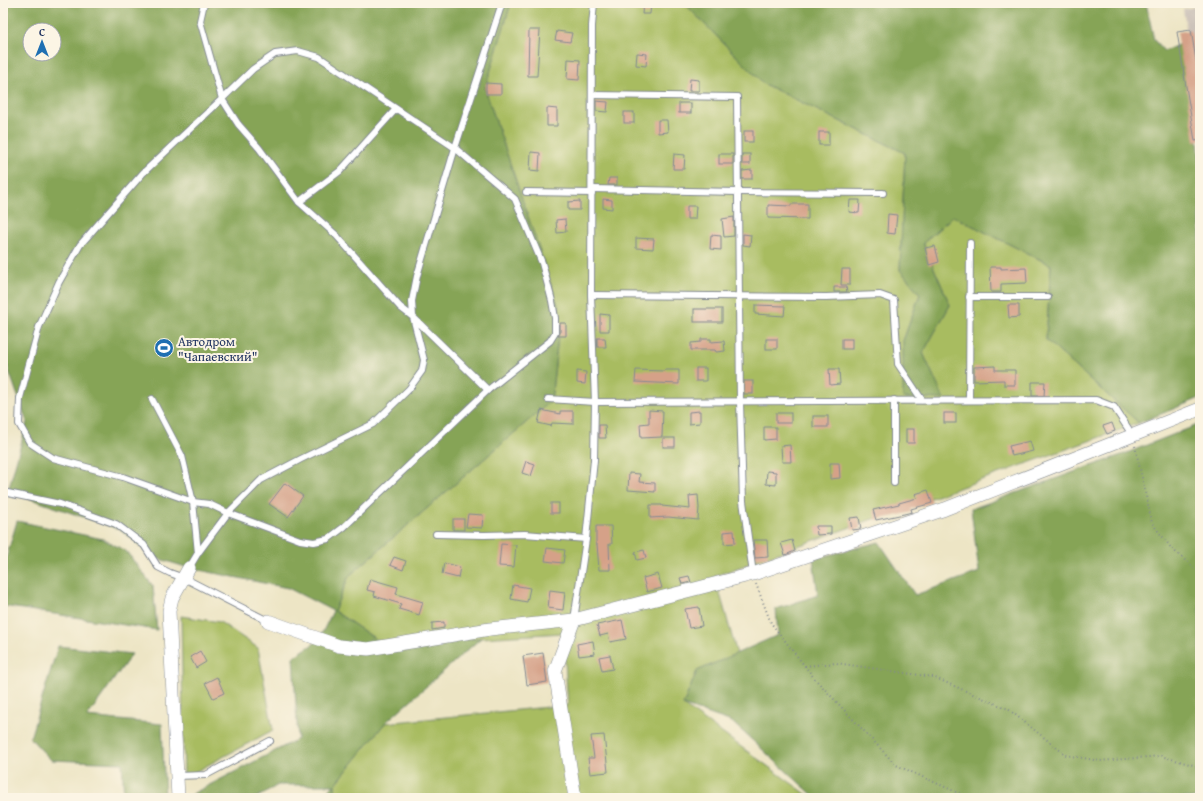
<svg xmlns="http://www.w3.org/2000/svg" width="1203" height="801" font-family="'Gentium Book Plus',serif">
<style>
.industrial{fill:#ccc2b9}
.green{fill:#a8bc60;stroke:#62765f}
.forest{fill:#86a456;stroke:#506a5a;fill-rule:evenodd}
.building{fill:#d5a188}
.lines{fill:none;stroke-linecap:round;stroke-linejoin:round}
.lane-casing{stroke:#848a92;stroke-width:8}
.street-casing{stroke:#848a92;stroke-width:14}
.path{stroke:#848a92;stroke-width:2;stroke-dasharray:1 3;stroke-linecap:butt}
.lane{stroke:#fff;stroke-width:6}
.street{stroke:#fff;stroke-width:13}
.labels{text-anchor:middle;stroke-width:4;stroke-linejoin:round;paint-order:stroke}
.poi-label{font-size:13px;fill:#1b2f5e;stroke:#fcf5e5;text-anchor:start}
</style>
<rect width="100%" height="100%" fill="#fcf5e5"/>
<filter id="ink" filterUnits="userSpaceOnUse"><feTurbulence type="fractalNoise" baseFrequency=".025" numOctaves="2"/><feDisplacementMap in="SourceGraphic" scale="8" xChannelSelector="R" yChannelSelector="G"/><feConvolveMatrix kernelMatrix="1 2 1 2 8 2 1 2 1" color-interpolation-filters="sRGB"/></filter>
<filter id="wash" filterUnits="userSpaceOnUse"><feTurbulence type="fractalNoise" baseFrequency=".012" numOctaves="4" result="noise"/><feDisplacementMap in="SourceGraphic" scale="16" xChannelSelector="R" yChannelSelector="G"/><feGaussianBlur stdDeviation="0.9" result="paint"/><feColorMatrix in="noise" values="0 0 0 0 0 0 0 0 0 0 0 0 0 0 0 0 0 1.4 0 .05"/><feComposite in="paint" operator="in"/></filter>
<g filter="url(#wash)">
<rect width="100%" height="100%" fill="#ede5c5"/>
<polygon class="industrial" points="1200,6 1200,118 1183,9"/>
<g class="green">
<polygon points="511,3 684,3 764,84 905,153 900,270 920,294 903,341 943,398 923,353 950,305 923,243 953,216 1051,265 1046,340 1139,423 715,576 737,654 697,671 683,705 812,798 335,798 335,785 385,723 568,705 563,633 383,644 334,611 349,576 551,401 558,336 558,323 550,283 485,89"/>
<polygon points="181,616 220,622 258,648 273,730 184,778"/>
</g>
<g class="forest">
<path d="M3 3H511L485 89 559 308 558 336 551 401 349 576 334 611 383 644 481 638 385 723 335 785V798H321L334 785H278L256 798H192V794L298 739 293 657 318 641 333 611 288 588 189 568 153 557 121 530 8 491 27 422 3 354ZM30 30H54V54H30Z"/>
<polygon points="684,3 1048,3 1048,5 1055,3 1146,3 1154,40 1164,51 1188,41 1200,161 1200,398 1139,423 1046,340 1051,265 953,216 923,243 950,305 923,353 944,399 903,398 903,341 920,294 900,270 905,153 764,84"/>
<polygon points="1200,424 1200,798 816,798 732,722 683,705 697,671 778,635 776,609 818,595 813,559 879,542 915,595 979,572 971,509 1124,454"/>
<polygon points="17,521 103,539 126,551 153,586 157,630 3,606 3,569"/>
<polygon points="58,646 132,654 87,717 162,724 165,798 124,798 122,763 51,760 30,738"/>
</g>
<g id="blocks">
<g class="building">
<polygon points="643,3 651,3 650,14 642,14"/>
<polygon points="529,30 540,30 537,76 528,76"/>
<polygon points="1191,30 1200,84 1200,140 1195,141 1177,32"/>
<polygon points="557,31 572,33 570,42 555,40"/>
<polygon points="637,53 647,54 646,66 636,65"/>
<polygon points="568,59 580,60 579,80 567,79"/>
<polygon points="690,79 699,80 699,91 689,91"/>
<polygon points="486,83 501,84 501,94 486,94"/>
<polygon points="596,101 608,102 607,112 596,111"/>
<rect x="679" y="103" width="12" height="10"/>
<polygon points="547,108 557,109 557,126 547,126"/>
<rect x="624" y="112" width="10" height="11"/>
<polygon points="658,120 667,120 668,132 658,133"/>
<rect x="744" y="131" width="9" height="11"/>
<rect x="819" y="132" width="10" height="13"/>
<polygon points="531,152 540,153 539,171 530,170"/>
<polygon points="674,154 685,155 684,169 673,169"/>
<rect x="719" y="154" width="14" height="10"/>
<rect x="742" y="154" width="8" height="10"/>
<polygon points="752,170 752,179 742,179 742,171"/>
<polygon points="609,178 617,178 617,185 608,185"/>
<polygon points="603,199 612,200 612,209 603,208"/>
<polygon points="850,200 860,200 859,213 849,212"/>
<polygon points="580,201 580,210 568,210 568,202"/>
<polygon points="791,204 808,204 808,219 768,218 768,205 791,206"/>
<polygon points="687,206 696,206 695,219 687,219"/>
<polygon points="888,214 897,215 895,234 887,233"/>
<polygon points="734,217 734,236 724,237 722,219"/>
<polygon points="565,219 566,232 557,233 556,220"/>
<polygon points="743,234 751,235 750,246 743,245"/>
<polygon points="711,235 721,236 721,250 710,249"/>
<polygon points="636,238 654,239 653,249 636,248"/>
<polygon points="935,246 939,262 929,265 925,248"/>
<polygon points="990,267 1001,267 1001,269 1026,268 1027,283 1001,284 1001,292 991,292"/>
<polygon points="842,269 850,269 850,285 841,285"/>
<polygon points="834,287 846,287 847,292 834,292"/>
<polygon points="755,305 785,306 784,316 755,314"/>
<polygon points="1008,305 1019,305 1019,317 1009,318"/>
<rect x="694" y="309" width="28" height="13"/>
<polygon points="600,314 609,315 609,331 600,331"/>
<polygon points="560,323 566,323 566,336 558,336 560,333"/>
<polygon points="597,338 605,338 606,347 597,347"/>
<polygon points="701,339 711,339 711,342 724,341 725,351 716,352 715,350 691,350 691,343 701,342"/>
<rect x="766" y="339" width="11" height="10"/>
<rect x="842" y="339" width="10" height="10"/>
<polygon points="995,366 995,370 1015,370 1015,385 1004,385 1004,380 974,381 974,367"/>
<rect x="696" y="368" width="10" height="13"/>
<polygon points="829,369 839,369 840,384 830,385"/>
<polygon points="636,370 664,371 664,370 679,370 679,384 635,382"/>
<polygon points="577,371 586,372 585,384 577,383"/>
<rect x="744" y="381" width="9" height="13"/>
<polygon points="1032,382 1045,382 1044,396 1032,396"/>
<polygon points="541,410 560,414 560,411 573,411 573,424 552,423 551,426 538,423"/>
<polygon points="649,410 663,411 662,437 641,438 640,424 649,423"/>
<polygon points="700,411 700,423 689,424 689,412"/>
<rect x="776" y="413" width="15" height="10"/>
<rect x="944" y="413" width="12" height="10"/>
<rect x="813" y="416" width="15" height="11"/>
<polygon points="1112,423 1115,431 1107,434 1103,426"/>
<polygon points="599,425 605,425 606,438 599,438"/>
<polygon points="764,427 776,427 776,439 764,440"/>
<rect x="906" y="429" width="8" height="14"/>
<rect x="663" y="438" width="12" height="9"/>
<polygon points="1030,441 1033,451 1012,456 1009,446"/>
<polygon points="790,445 791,462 782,462 781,446"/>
<polygon points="526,461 535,464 531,476 522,473"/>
<polygon points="830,463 839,463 840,478 830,479"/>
<polygon points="767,471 776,472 776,485 766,484"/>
<polygon points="629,473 640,474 639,482 655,483 655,492 628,490"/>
<polygon points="285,483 303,496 288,517 269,504"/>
<polygon points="928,490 932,503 911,509 912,512 904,514 876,520 873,510 899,504 899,503 917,498 915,494"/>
<polygon points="698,495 699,508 698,520 668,517 650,518 650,505 662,505 662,506 690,509 689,496"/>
<rect x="551" y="503" width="8" height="10"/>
<polygon points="468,514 483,515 482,528 466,527"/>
<polygon points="859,517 861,529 852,530 850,518"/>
<rect x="453" y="519" width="11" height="11"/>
<polygon points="596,526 611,526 612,544 609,544 610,570 599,570 597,544 596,544"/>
<polygon points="816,526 831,526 831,534 817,535"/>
<polygon points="734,531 735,543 724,544 724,532"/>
<polygon points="753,540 767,540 768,557 755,558"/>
<polygon points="792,540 795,551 785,555 781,543"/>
<polygon points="501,544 516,545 514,567 499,566"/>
<polygon points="547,548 565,550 563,563 545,561"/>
<polygon points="644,550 646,558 637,560 635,552"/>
<polygon points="394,557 406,561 403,570 390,565"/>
<polygon points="444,563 460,567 458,578 442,574"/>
<polygon points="658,574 662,588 647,592 643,578"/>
<polygon points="689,576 691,582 682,584 680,578"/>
<polygon points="370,579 398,587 396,594 423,602 419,615 399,609 401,604 374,596 375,592 367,590"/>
<polygon points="513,585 530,588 527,602 511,599"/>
<polygon points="550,590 565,592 563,610 548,608"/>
<polygon points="699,607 702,626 689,628 685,609"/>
<polygon points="622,620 626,639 610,642 608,634 600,636 597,625"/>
<polygon points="444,622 444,628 432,630 432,623"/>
<polygon points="593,641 595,654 579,656 577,644"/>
<polygon points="200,651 206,662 196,668 190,657"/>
<polygon points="543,653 547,682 527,685 523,656"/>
<polygon points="610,655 613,669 602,671 599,657"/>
<polygon points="217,677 224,693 213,698 205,683"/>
<polygon points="604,735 608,772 590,774 588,758 594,758 591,736"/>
</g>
</g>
</g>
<g filter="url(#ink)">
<use href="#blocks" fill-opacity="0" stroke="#848a92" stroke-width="1"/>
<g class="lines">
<defs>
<g id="lane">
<polyline points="204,3 200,21 222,99 143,173 80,245 59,282 39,327 20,398 19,424 30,443 53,458 123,477 193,502 209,504 228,513 300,540 314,542 328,539 344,527 488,390 550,341 555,333 555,318 552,301 542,263 515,199 455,148 502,3"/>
<polyline points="592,95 737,97 740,402 743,501 753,574"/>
<polyline points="592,189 738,192 883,193"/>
<polyline points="526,192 592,193"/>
<polyline points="299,202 340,171 396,109"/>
<polyline points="591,295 826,297 880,295 894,300 898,364 922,400"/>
<polyline points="969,297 1048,297"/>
<polyline points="152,399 182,456 193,502 198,553"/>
<polyline points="548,399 595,402 1096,400 1114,407 1133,436"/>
<polyline points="969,400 970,243"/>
<polyline points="894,483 894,400"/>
<polyline points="3,492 60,504 116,524 144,545 158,567 170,573 184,578 268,621"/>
<polyline points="436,534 484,535 525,534 586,539"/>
<polyline points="189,568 198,553 228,513 261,480 301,459 373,424 409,389 422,371 424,360 413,317 412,301 417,276 455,148 319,57 298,51 275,54 253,69 222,99 238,124 259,148 299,202 336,235 400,307 413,317 488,390"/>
<polyline points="574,620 586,539 594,460 595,402 591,295 592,26 594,3"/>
<polyline points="177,776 206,775 270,741"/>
</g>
<g id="street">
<polyline points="574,620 555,671 575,798"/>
<polyline points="268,621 339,646 368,649 490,629 574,620 753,574 945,509 1200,409"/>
<polyline points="178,798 169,611 172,598 189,568"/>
</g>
</defs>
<use href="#lane" class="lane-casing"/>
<use href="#street" class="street-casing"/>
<g class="path">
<polyline points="1135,446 1152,523 1172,549 1200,573"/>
<polyline points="756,584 771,623 815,679 896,765 965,796 973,798"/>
<polyline points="805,666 836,663 933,677 1008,709 1066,755 1100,761 1161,756 1200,767"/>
</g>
<use href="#lane" class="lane"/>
<use href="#street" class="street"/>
</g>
</g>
<defs>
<symbol id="stadium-disc" viewBox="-11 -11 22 22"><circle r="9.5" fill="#1f6fb2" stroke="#fcf5e5"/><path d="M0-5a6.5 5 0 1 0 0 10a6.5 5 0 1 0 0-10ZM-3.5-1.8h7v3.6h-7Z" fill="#fff"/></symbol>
</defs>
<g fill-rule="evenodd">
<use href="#stadium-disc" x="153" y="337" width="22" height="22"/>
</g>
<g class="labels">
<g class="poi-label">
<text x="178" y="346">Автодром<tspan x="178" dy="15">"Чапаевский"</tspan></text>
</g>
</g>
<rect width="1203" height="801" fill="none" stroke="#fcf5e5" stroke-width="16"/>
<g transform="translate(42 42)"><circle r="19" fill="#fcf5e5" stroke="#a2a6af"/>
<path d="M0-3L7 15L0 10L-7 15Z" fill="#1f6fb2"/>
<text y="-6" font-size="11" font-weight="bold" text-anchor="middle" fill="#1b2f5e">С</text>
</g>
</svg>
